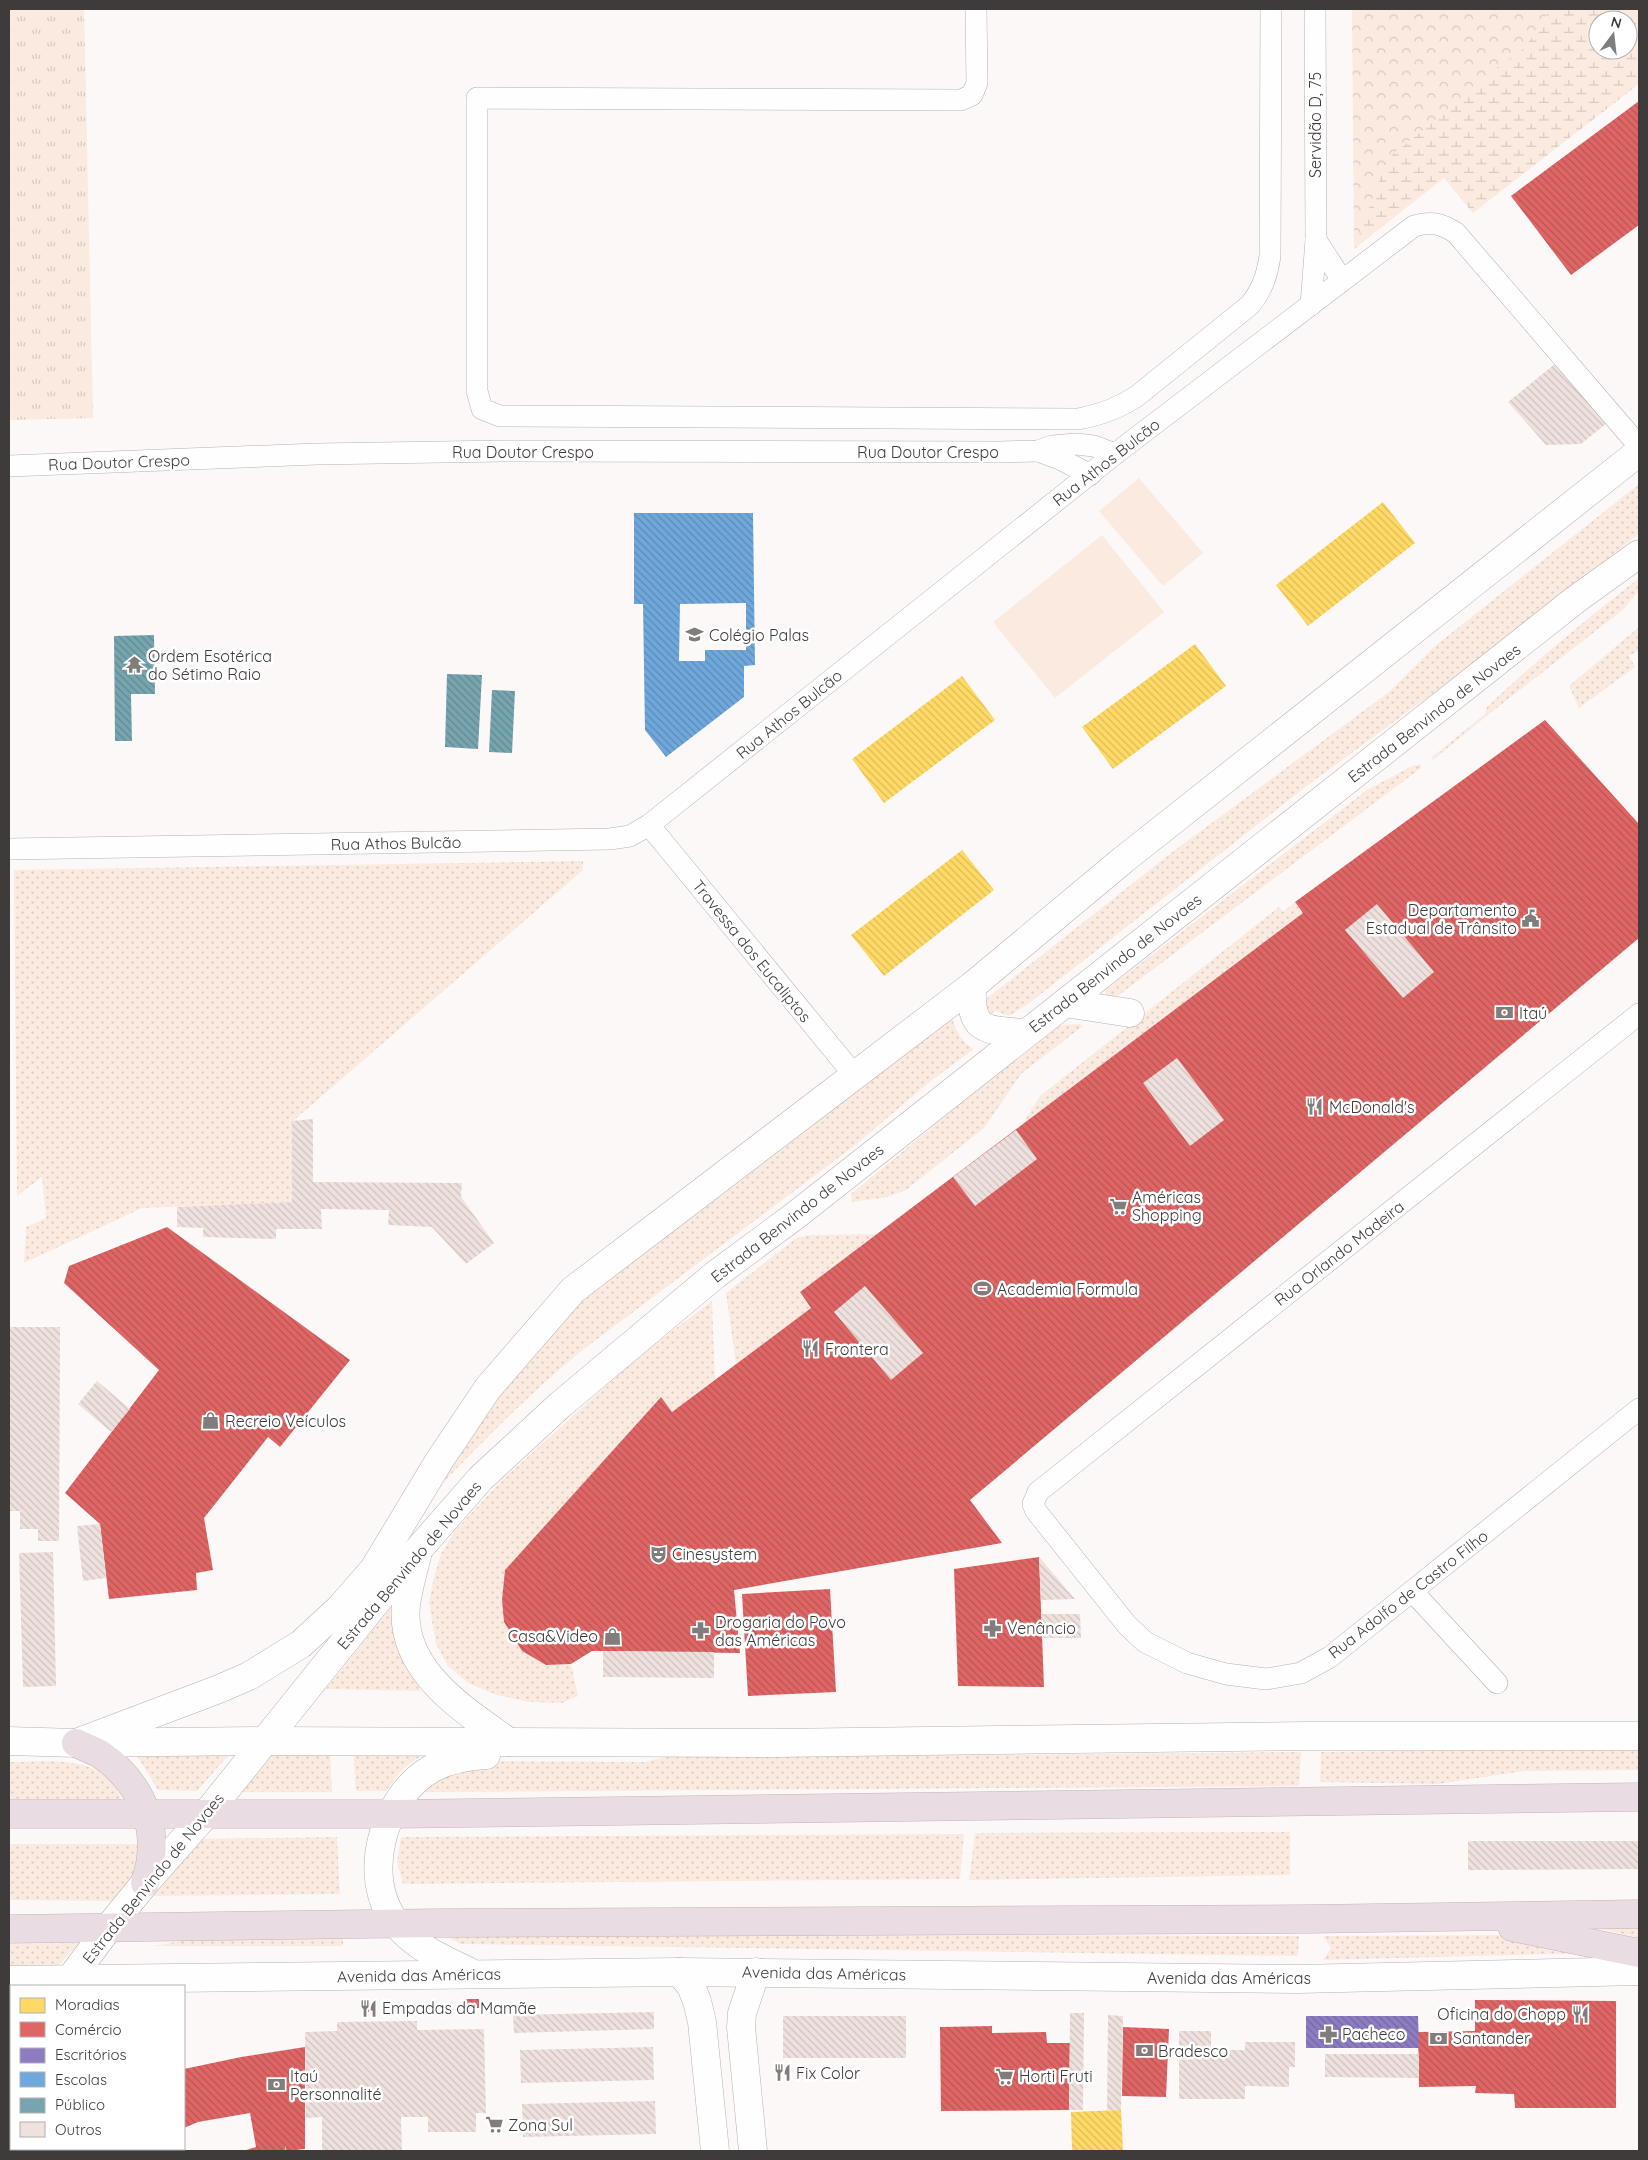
<svg xmlns="http://www.w3.org/2000/svg" width="1648" height="2160" font-family="Quicksand,sans-serif">
<style>
.grass{fill:url(#grass-dots)}
.forest{fill:url(#forest-crowns)}
.wetland{fill:url(#wetland-marsh);fill-rule:evenodd}
.park{fill:url(#park-tufts)}
.pitch{fill:#faeae0}
.homes{fill:url(#homes-back-hatch)}
.shops{fill:url(#shops-back-hatch)}
.offices{fill:url(#offices-back-hatch)}
.schools{fill:url(#schools-back-hatch);fill-rule:evenodd}
.public{fill:url(#public-back-hatch)}
.building{fill:url(#building-back-hatch)}
.lines{fill:none;stroke-linecap:round;stroke-linejoin:round}
.street-casing{stroke:#b6b1b2;stroke-width:22}
.secondary-casing{stroke:#b6b1b2;stroke-width:29}
.highway-casing{stroke:#c2b3ba;stroke-width:29}
.street{stroke:#fffefe;stroke-width:21}
.secondary{stroke:#fffefe;stroke-width:28}
.highway{stroke:#e9dde3;stroke-width:28}
.labels{text-anchor:middle;stroke-width:5;stroke-linejoin:round;paint-order:stroke}
.street-label{font-size:16px;fill:#403b3b;stroke:#fff}
.poi-label{font-size:16px;fill:#403b3b;stroke:#fff;text-anchor:start}
</style>
<defs>
<pattern id="grass-dots" width="8" height="8" patternUnits="userSpaceOnUse" patternTransform="scale(1.25)"><rect width="8" height="8" fill="#faeae0"/><path d="M2 2h.1M6 6h.1" fill="none" stroke="#d7cac1" stroke-width="1.8" stroke-linecap="round"/></pattern>
<pattern id="forest-crowns" width="20" height="18" patternUnits="userSpaceOnUse" patternTransform="scale(1.25)"><rect width="20" height="18" fill="#faeae0"/><path d="M2 6a3 3 0 1 1 6 0M12 15a3 3 0 1 1 6 0" fill="none" stroke="#d7cac1"/></pattern>
<pattern id="wetland-marsh" width="20" height="14" patternUnits="userSpaceOnUse" patternTransform="scale(1.25)"><rect width="20" height="14" fill="#faeae0"/><path d="M1 5h8M5 5V1M11 12h8M15 12V8" fill="none" stroke="#d7cac1"/></pattern>
<pattern id="park-tufts" width="24" height="20" patternUnits="userSpaceOnUse" patternTransform="scale(1.25)"><rect width="24" height="20" fill="#faeae0"/><path d="M3 7l-1-3M5 7V3M7 7l1-3M15 17l-1-3M17 17v-4M19 17l1-3" fill="none" stroke="#d7cac1"/></pattern>
<pattern id="homes-back-hatch" width="6" height="6" patternUnits="userSpaceOnUse" patternTransform="scale(1.25)"><rect width="6" height="6" fill="#ffd966"/><path d="M-1 5l2 2M0 0l6 6M5-1l2 2" fill="none" stroke="#dcbb59"/></pattern>
<pattern id="shops-back-hatch" width="6" height="6" patternUnits="userSpaceOnUse" patternTransform="scale(1.25)"><rect width="6" height="6" fill="#e06666"/><path d="M-1 5l2 2M0 0l6 6M5-1l2 2" fill="none" stroke="#b75555"/></pattern>
<pattern id="offices-back-hatch" width="6" height="6" patternUnits="userSpaceOnUse" patternTransform="scale(1.25)"><rect width="6" height="6" fill="#8e7cc3"/><path d="M-1 5l2 2M0 0l6 6M5-1l2 2" fill="none" stroke="#7567a0"/></pattern>
<pattern id="schools-back-hatch" width="6" height="6" patternUnits="userSpaceOnUse" patternTransform="scale(1.25)"><rect width="6" height="6" fill="#6fa8dc"/><path d="M-1 5l2 2M0 0l6 6M5-1l2 2" fill="none" stroke="#5d8ab4"/></pattern>
<pattern id="public-back-hatch" width="6" height="6" patternUnits="userSpaceOnUse" patternTransform="scale(1.25)"><rect width="6" height="6" fill="#76a5af"/><path d="M-1 5l2 2M0 0l6 6M5-1l2 2" fill="none" stroke="#628890"/></pattern>
<pattern id="building-back-hatch" width="6" height="6" patternUnits="userSpaceOnUse" patternTransform="scale(1.25)"><rect width="6" height="6" fill="#eee1de"/><path d="M-1 5l2 2M0 0l6 6M5-1l2 2" fill="none" stroke="#cdc2bf"/></pattern>
</defs>
<rect width="100%" height="100%" fill="#fdf8f8"/>
<g class="grass">
<polygon points="1639,484 1639,534 1485,655 1308,785 1028,1004 1009,1016 996,1011 984,1017 980,1004 1175,850 1389,692 1435,646"/>
<path d="M1639 578V590L1624 609 1489 714 1433 760 1432 757 1485 714 1487 707C1535 661 1587 619 1639 578Z"/>
<polygon points="1639,627 1639,650 1629,656 1635,667 1579,708 1569,686"/>
<polygon points="1421,764 1421,768 1119,995 1109,997 1106,994 1106,990 1367,790 1412,766"/>
<polygon points="583,861 583,870 293,1121 292,1202 142,1208 24,1263 26,1227 46,1218 42,1177 17,1196 14,870"/>
<polygon points="1295,902 1303,913 1022,1125 1040,1096 1279,907 1283,912"/>
<path d="M951 1015C956 1030 960 1041 974 1049L932 1080 854 1146 580 1352C525 1397 476 1449 427 1499L503 1378 561 1312 721 1196 805 1132Z"/>
<polygon points="1079,1024 1083,1026 1021,1074 984,1128 906,1190 888,1197 852,1202 851,1194 958,1106 1061,1025"/>
<polygon points="877,1234 800,1292 811,1308 736,1364 726,1293 795,1239 808,1235"/>
<polygon points="712,1301 715,1379 672,1412 661,1397 505,1570 502,1600 504,1623 522,1651 546,1665 571,1664 578,1696 562,1703 529,1702 497,1695 468,1683 448,1666 436,1644 429,1603 434,1577 441,1554 454,1532 501,1481 639,1356"/>
<polygon points="392,1606 406,1665 421,1691 326,1689"/>
<path d="M442 1747C412 1759 405 1764 386 1791H356L353 1748Z"/>
<polygon points="270,1748 330,1748 332,1792 232,1792"/>
<polygon points="1639,1748 1639,1770 1524,1771 1438,1784 1320,1782 1321,1752"/>
<polygon points="233,1750 197,1791 158,1790 134,1751"/>
<polygon points="687,1752 979,1755 1301,1752 1299,1786 420,1792 439,1776 478,1761 644,1762"/>
<path d="M9 1762C51 1762 109 1752 123 1805H9Z"/>
<polygon points="1290,1832 1290,1875 969,1880 975,1833"/>
<polygon points="964,1834 960,1879 403,1884 397,1862 401,1837"/>
<polygon points="337,1837 340,1894 149,1896 192,1839"/>
<path d="M9 1844H138C141 1876 133 1879 113 1901L9 1900Z"/>
<polygon points="1576,1923 1639,1923 1639,1938"/>
<polygon points="441,1933 1299,1936 1298,1956 460,1944"/>
<polygon points="1504,1935 1592,1953 1323,1960 1331,1948 1323,1936"/>
<polygon points="343,1936 343,1946 154,1946 197,1938"/>
<polygon points="79,1943 59,1965 9,1966 9,1944"/>
</g>
<polygon class="forest" points="1352,9 1549,9 1544,22 1523,49 1495,69 1459,101 1387,159 1354,249"/>
<path class="wetland" d="M1549 9H1639V84L1473 213 1444 178 1354 249 1387 159 1459 101 1495 69 1523 49 1544 22ZM1598 20H1628V50H1598Z"/>
<polygon class="park" points="9,9 84,9 93,418 9,420"/>
<g class="pitch">
<polygon points="1139,478 1203,553 1163,586 1099,511"/>
<polygon points="1102,535 1164,612 1055,698 993,622"/>
</g>
<g class="homes">
<polygon points="1383,502 1415,543 1308,626 1276,585"/>
<polygon points="1195,644 1226,686 1113,769 1082,727"/>
<polygon points="962,676 995,720 884,803 852,759"/>
<polygon points="962,850 994,890 884,976 851,935"/>
<polygon points="1121,2110 1123,2151 1072,2151 1071,2112"/>
</g>
<g class="shops">
<polygon points="1639,101 1639,225 1571,275 1511,196"/>
<polygon points="1545,720 1639,824 1639,938 970,1500 1002,1543 734,1590 740,1653 592,1651 571,1664 546,1665 522,1651 504,1622 502,1600 505,1570 661,1397 672,1412 811,1308 800,1292 1303,913 1295,902"/>
<polygon points="167,1227 350,1360 280,1447 268,1437 204,1518 213,1570 196,1573 197,1590 109,1599 100,1524 65,1493 159,1370 64,1283 69,1266"/>
<polygon points="1039,1557 1044,1687 958,1686 954,1569"/>
<polygon points="830,1589 836,1692 748,1696 742,1594"/>
<rect x="465" y="1999" width="14" height="9"/>
<polygon points="1475,2000 1616,2001 1616,2108 1515,2108 1514,2094 1475,2093 1476,2086 1419,2087 1418,2032 1475,2031"/>
<rect x="362" y="2004" width="12" height="8"/>
<polygon points="992,2026 992,2033 1046,2032 1047,2043 1070,2043 1069,2110 941,2111 940,2027"/>
<polygon points="1123,2027 1169,2029 1166,2097 1122,2096"/>
<polygon points="305,2047 305,2149 286,2151 285,2145 285,2151 243,2151 256,2147 250,2113 198,2122 184,2128 184,2069 241,2057"/>
<polygon points="62,2149 137,2149 134,2151 60,2151"/>
</g>
<polygon class="offices" points="1306,2016 1418,2016 1419,2048 1306,2048"/>
<path class="schools" d="M634 513H753L755 665 744 666V697L666 757 645 730 643 604H634ZM746 603V650H705V661H679L680 604Z"/>
<g class="public">
<polygon points="154,635 155,694 131,694 132,741 115,741 114,636"/>
<polygon points="447,674 482,675 478,749 445,747"/>
<polygon points="492,690 515,691 512,753 489,752"/>
</g>
<g class="building">
<polygon points="1561,359 1612,419 1581,444 1546,445 1508,402"/>
<polygon points="1377,904 1434,972 1403,998 1345,930"/>
<polygon points="1177,1058 1224,1120 1190,1146 1143,1083"/>
<polygon points="313,1119 313,1182 462,1183 461,1197 494,1243 466,1264 432,1227 388,1225 389,1210 321,1209 322,1229 276,1229 276,1239 203,1237 203,1228 177,1227 177,1207 292,1202 292,1121"/>
<polygon points="1016,1130 1037,1159 975,1206 953,1177"/>
<polygon points="865,1286 923,1353 891,1380 834,1312"/>
<polygon points="9,1327 60,1327 59,1541 38,1541 38,1529 20,1529 20,1511 9,1511"/>
<polygon points="97,1381 130,1409 111,1432 78,1404"/>
<polygon points="100,1524 106,1578 83,1581 77,1526"/>
<polygon points="53,1552 56,1686 23,1687 19,1553"/>
<polygon points="1039,1557 1075,1599 1041,1600"/>
<polygon points="1042,1614 1080,1614 1081,1638 1043,1638"/>
<polygon points="603,1651 714,1652 714,1678 603,1677"/>
<polygon points="1468,1841 1639,1841 1639,1869 1468,1870"/>
<polygon points="654,2012 654,2029 514,2033 513,2015"/>
<polygon points="1070,2013 1084,2013 1083,2110 1069,2110"/>
<polygon points="1108,2015 1123,2016 1121,2110 1107,2110"/>
<rect x="783" y="2016" width="123" height="42"/>
<polygon points="417,2021 417,2030 484,2029 486,2113 476,2113 476,2132 428,2132 428,2117 401,2117 402,2151 322,2151 322,2117 306,2118 305,2032 337,2031 337,2022"/>
<polygon points="1179,2031 1211,2031 1211,2050 1245,2050 1245,2042 1295,2042 1295,2067 1289,2067 1289,2087 1245,2086 1245,2099 1179,2099"/>
<polygon points="653,2047 654,2080 521,2083 520,2050"/>
<polygon points="1325,2054 1419,2054 1419,2078 1325,2077"/>
<polygon points="655,2101 656,2134 523,2137 522,2104"/>
</g>
<g class="lines">
<defs>
<g id="street">
<path d="M976 9 977 83 972 95 961 100 477 98V391L482 409 500 416 1078 419C1100 415 1118 409 1137 396L1250 305C1262 290 1267 276 1270 256L1271 9"/>
<polyline points="1316,240 1342,280"/>
<polyline points="1311,305 1316,240 1315,9"/>
<polyline points="1038,451 1062,460 1090,475"/>
<polyline points="9,466 317,454 503,451 999,452 1038,451 1052,446 1076,444 1094,446 1115,454"/>
<polyline points="649,825 855,1076"/>
<path d="M9 849 610 839 630 836 649 825 1115 454 1414 226C1431 221 1441 223 1456 233L1639 446"/>
<polyline points="1639,1014 1038,1492 1033,1504 1036,1511 1127,1625 1145,1642 1187,1663 1226,1674 1266,1679 1301,1673 1330,1657 1639,1409"/>
<polyline points="1413,1592 1497,1683"/>
</g>
<g id="secondary">
<path d="M972 986C970 1032 984 1030 1026 1033"/>
<polyline points="1065,1003 1130,1013"/>
<path d="M417 1556C413 1572 408 1589 406 1605 399 1670 464 1710 509 1742"/>
<polyline points="9,1741 76,1743 266,1741 776,1743 1306,1736 1639,1736"/>
<polyline points="76,1743 219,1689 249,1676 301,1644 340,1608 374,1569 439,1461 488,1388 573,1290 972,986 1123,860 1639,452"/>
<path d="M468 1971C442 1959 414 1946 396 1923 360 1877 383 1797 431 1769 449 1759 466 1756 486 1755"/>
<polyline points="679,1972 691,1986 697,2001 702,2022 715,2151"/>
<polyline points="9,1980 679,1972 1298,1979 1639,1971"/>
<polyline points="65,1986 109,1927 145,1883 207,1813 418,1550 481,1478 560,1405 715,1275 796,1215 1065,1003 1575,600 1639,554"/>
<polyline points="9,2060 11,2057"/>
<polyline points="753,2151 741,2027 742,2013 756,1972"/>
</g>
<g id="highway">
<path d="M76 1743C84 1747 93 1750 100 1754 134 1777 156 1816 151 1856 151 1865 147 1874 145 1883"/>
<polyline points="9,1814 392,1814 1639,1797"/>
<polyline points="1512,1927 1639,1953"/>
<polyline points="9,1929 440,1923 1308,1919 1639,1914"/>
</g>
</defs>
<use href="#street" class="street-casing"/>
<use href="#secondary" class="secondary-casing"/>
<use href="#highway" class="highway-casing"/>
<use href="#street" class="street"/>
<use href="#secondary" class="secondary"/>
<use href="#highway" class="highway"/>
</g>
<defs>
<symbol id="school-bare" viewBox="-9 -9 18 18"><path d="M0-5L7-2L0 1L-7-2ZM-4 1L0 2.5L4 1V4Q0 6-4 4Z" fill="#827d7d" stroke="#fff" stroke-width="2.5" paint-order="stroke"/></symbol>
<symbol id="temple-bare" viewBox="-9 -9 18 18"><path d="M0-6L5-2H3V0L6.5 2.5H4V6H1.5V3h-3V6H-4V2.5H-6.5L-3 0V-2H-5Z" fill="#827d7d" stroke="#fff" stroke-width="2.5" paint-order="stroke"/></symbol>
<symbol id="civic-bare" viewBox="-9 -9 18 18"><path d="M-.6-6.5H3V-4.5H.6V-3L4-1V1h2V6H-6V1h2V-1L-.6-3ZM-1.2 2.5V6h2.4V2.5Z" fill="#827d7d" stroke="#fff" stroke-width="2.5" paint-order="stroke"/></symbol>
<symbol id="bank-bare" viewBox="-9 -9 18 18"><path d="M-6-4H6V4H-6ZM0-2.3a2.3 2.3 0 1 0 0 4.6a2.3 2.3 0 1 0 0-4.6Z" fill="#827d7d" stroke="#fff" stroke-width="2.5" paint-order="stroke"/></symbol>
<symbol id="restaurant-bare" viewBox="-9 -9 18 18"><path d="M-5-6h1v4h1v-4h1v4h1v-4h1v5L-1.5 .5V6h-2V.5L-5-1ZM5-6V6H3V1.5H1.5Q1.5-4 5-6Z" fill="#827d7d" stroke="#fff" stroke-width="2.5" paint-order="stroke"/></symbol>
<symbol id="supermarket-bare" viewBox="-9 -9 18 18"><path d="M-6-5.5h2.5l.6 2H6L4.5 2H-2.5L-4.4-4H-6ZM-1.5 3.2a1.3 1.3 0 1 0 .1 0ZM3 3.2a1.3 1.3 0 1 0 .1 0Z" fill="#827d7d" stroke="#fff" stroke-width="2.5" paint-order="stroke"/></symbol>
<symbol id="stadium-bare" viewBox="-9 -9 18 18"><path d="M0-5a6.5 5 0 1 0 0 10a6.5 5 0 1 0 0-10ZM-3.5-1.8h7v3.6h-7Z" fill="#827d7d" stroke="#fff" stroke-width="2.5" paint-order="stroke"/></symbol>
<symbol id="shop-bare" viewBox="-9 -9 18 18"><path d="M-5-2.5h2.3a2.7 3.5 0 0 1 5.4 0H5L5.5 6h-11ZM-1.5-2.5h3a1.5 2.3 0 0 0-3 0Z" fill="#827d7d" stroke="#fff" stroke-width="2.5" paint-order="stroke"/></symbol>
<symbol id="theatre-bare" viewBox="-9 -9 18 18"><path d="M-5-5.5Q0-4 5-5.5V0Q5 5 0 6Q-5 5-5 0ZM-3.3-2.5H-1v1.5H-3.3ZM1-2.5H3.3v1.5H1ZM-2.8 1Q0 5.5 2.8 1Z" fill="#827d7d" stroke="#fff" stroke-width="2.5" paint-order="stroke"/></symbol>
<symbol id="pharmacy-bare" viewBox="-9 -9 18 18"><path d="M-2-6h4v4h4v4h-4v4h-4v-4h-4v-4h4Z" fill="#827d7d" stroke="#fff" stroke-width="2.5" paint-order="stroke"/></symbol>
</defs>
<g fill-rule="evenodd">
<use href="#school-bare" x="682" y="622" width="25" height="25"/>
<use href="#temple-bare" x="122" y="652" width="25" height="25"/>
<use href="#civic-bare" x="1518" y="906" width="25" height="25"/>
<use href="#bank-bare" x="1492" y="1000" width="25" height="25"/>
<use href="#restaurant-bare" x="1302" y="1094" width="25" height="25"/>
<use href="#supermarket-bare" x="1106" y="1194" width="25" height="25"/>
<use href="#stadium-bare" x="970" y="1276" width="25" height="25"/>
<use href="#restaurant-bare" x="798" y="1336" width="25" height="25"/>
<use href="#shop-bare" x="198" y="1408" width="25" height="25"/>
<use href="#theatre-bare" x="646" y="1542" width="25" height="25"/>
<use href="#pharmacy-bare" x="980" y="1616" width="25" height="25"/>
<use href="#pharmacy-bare" x="688" y="1618" width="25" height="25"/>
<use href="#shop-bare" x="600" y="1624" width="25" height="25"/>
<use href="#restaurant-bare" x="356" y="1996" width="25" height="25"/>
<use href="#restaurant-bare" x="1568" y="2002" width="25" height="25"/>
<use href="#pharmacy-bare" x="1316" y="2022" width="25" height="25"/>
<use href="#bank-bare" x="1426" y="2026" width="25" height="25"/>
<use href="#bank-bare" x="1132" y="2038" width="25" height="25"/>
<use href="#restaurant-bare" x="770" y="2060" width="25" height="25"/>
<use href="#supermarket-bare" x="992" y="2064" width="25" height="25"/>
<use href="#bank-bare" x="264" y="2072" width="25" height="25"/>
<use href="#supermarket-bare" x="482" y="2112" width="25" height="25"/>
</g>
<g class="labels">
<g class="street-label">
<text transform="translate(1315 125) rotate(-90)" y="6">Servidão D, 75</text>
<text x="523" y="458">Rua Doutor Crespo</text>
<text x="928" y="458">Rua Doutor Crespo</text>
<text transform="translate(119 462) rotate(-2)" y="6">Rua Doutor Crespo</text>
<text transform="translate(1106 462) rotate(-38)" y="6">Rua Athos Bulcão</text>
<text transform="translate(1434 713) rotate(-38)" y="6">Estrada Benvindo de Novaes</text>
<text transform="translate(789 714) rotate(-39)" y="6">Rua Athos Bulcão</text>
<text transform="translate(396 843) rotate(-1)" y="6">Rua Athos Bulcão</text>
<text transform="translate(752 951) rotate(51)" y="6">Travessa dos Eucaliptos</text>
<text transform="translate(1115 963) rotate(-38)" y="6">Estrada Benvindo de Novaes</text>
<text transform="translate(797 1213) rotate(-38)" y="6">Estrada Benvindo de Novaes</text>
<text transform="translate(1339 1253) rotate(-38)" y="6">Rua Orlando Madeira</text>
<text transform="translate(409 1565) rotate(-50)" y="6">Estrada Benvindo de Novaes</text>
<text transform="translate(1408 1594) rotate(-38)" y="6">Rua Adolfo de Castro Filho</text>
<text transform="translate(153 1878) rotate(-51)" y="6">Estrada Benvindo de Novaes</text>
<text transform="translate(824 1973) rotate(1)" y="6">Avenida das Américas</text>
<text transform="translate(419 1975) rotate(-1)" y="6">Avenida das Américas</text>
<text x="1229" y="1984">Avenida das Américas</text>
</g>
<g class="poi-label">
<text x="709" y="641">Colégio Palas</text>
<text x="148" y="662">Ordem Esotérica<tspan x="148" dy="18">do Sétimo Raio</tspan></text>
<text x="1517" y="916" text-anchor="end">Departamento<tspan x="1517" dy="18">Estadual de Trânsito</tspan></text>
<text x="1519" y="1019">Itaú</text>
<text x="1329" y="1113">McDonald's</text>
<text x="1132" y="1203">Américas<tspan x="1132" dy="18">Shopping</tspan></text>
<text x="997" y="1295">Academia Formula</text>
<text x="825" y="1355">Frontera</text>
<text x="225" y="1427">Recreio Veículos</text>
<text x="672" y="1560">Cinesystem</text>
<text x="715" y="1628">Drogaria do Povo<tspan x="715" dy="18">das Américas</tspan></text>
<text x="1007" y="1634">Venâncio</text>
<text x="598" y="1642" text-anchor="end">Casa&amp;Video</text>
<text x="382" y="2014">Empadas da Mamãe</text>
<text x="1566" y="2020" text-anchor="end">Oficina do Chopp</text>
<text x="1342" y="2040">Pacheco</text>
<text x="1453" y="2044">Santander</text>
<text x="1158" y="2057">Bradesco</text>
<text x="796" y="2079">Fix Color</text>
<text x="290" y="2082">Itaú<tspan x="290" dy="18">Personnalité</tspan></text>
<text x="1019" y="2082">Horti Fruti</text>
<text x="508" y="2131">Zona Sul</text>
</g>
</g>
<rect width="1648" height="2160" fill="none" stroke="#403b3b" stroke-width="20"/>
<rect x="10" y="1985" width="175" height="165" fill="#ffffff" stroke="#b3b1b1"/>
<rect x="20" y="1998" width="25" height="15" fill="#ffd966" stroke="#b3b1b1"/>
<text x="55" y="2010" font-size="15" fill="#403b3b">Moradias</text>
<rect x="20" y="2022" width="25" height="15" fill="#e06666" stroke="#b3b1b1"/>
<text x="55" y="2035" font-size="15" fill="#403b3b">Comércio</text>
<rect x="20" y="2048" width="25" height="15" fill="#8e7cc3" stroke="#b3b1b1"/>
<text x="55" y="2060" font-size="15" fill="#403b3b">Escritórios</text>
<rect x="20" y="2072" width="25" height="15" fill="#6fa8dc" stroke="#b3b1b1"/>
<text x="55" y="2085" font-size="15" fill="#403b3b">Escolas</text>
<rect x="20" y="2098" width="25" height="15" fill="#76a5af" stroke="#b3b1b1"/>
<text x="55" y="2110" font-size="15" fill="#403b3b">Público</text>
<rect x="20" y="2122" width="25" height="15" fill="#eee1de" stroke="#b3b1b1"/>
<text x="55" y="2135" font-size="15" fill="#403b3b">Outros</text>
<g transform="translate(1613 35) rotate(15)"><circle r="24" fill="#ffffff" stroke="#b3b1b1"/>
<path d="M0-4L9 19L0 12L-9 19Z" fill="#827d7d"/>
<text y="-8" font-size="14" font-weight="bold" text-anchor="middle" fill="#403b3b">N</text>
</g>
</svg>
